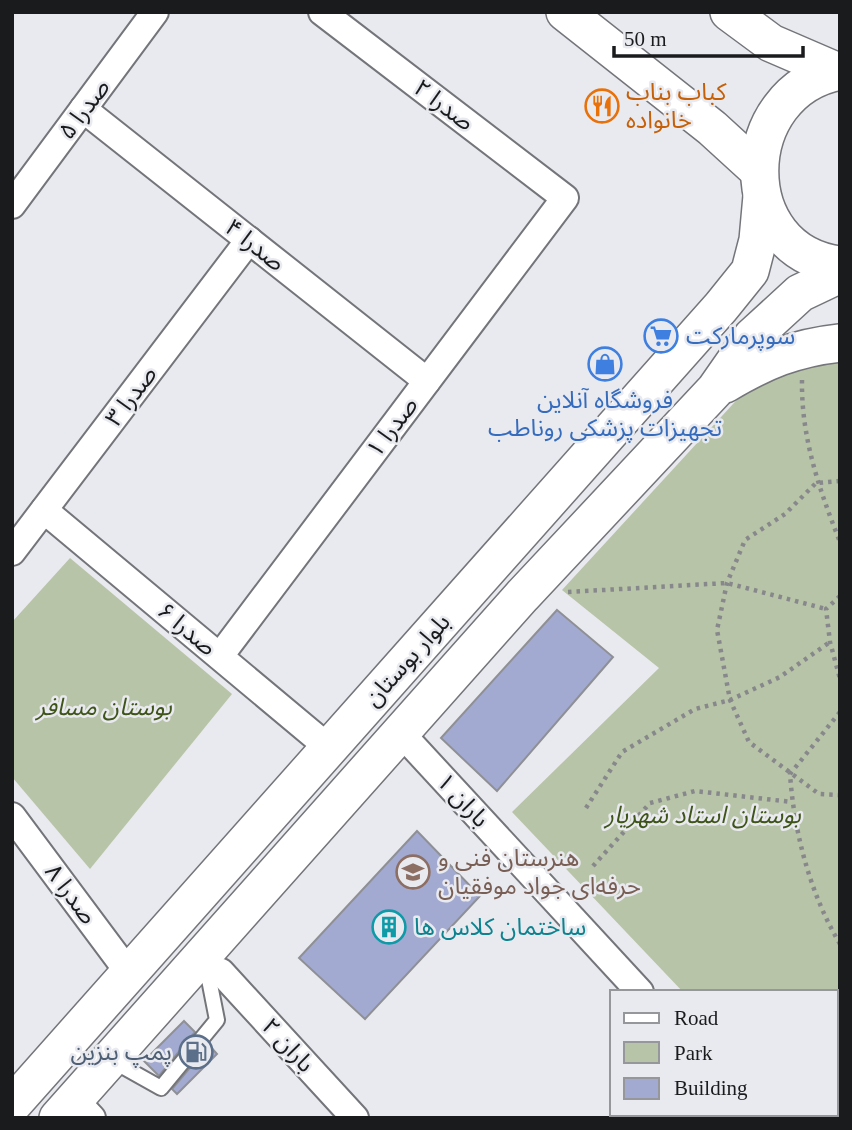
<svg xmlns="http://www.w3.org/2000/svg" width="852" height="1130" font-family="'Times New Roman','Noto Sans Arabic',serif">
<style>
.green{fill:#b8c4a8}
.building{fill:#a3aad2;stroke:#8f9095;stroke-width:2}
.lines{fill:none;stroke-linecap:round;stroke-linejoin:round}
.lane-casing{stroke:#74757a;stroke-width:18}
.street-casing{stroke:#74757a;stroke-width:30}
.secondary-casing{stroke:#74757a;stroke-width:40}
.path{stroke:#87888b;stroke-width:4.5;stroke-dasharray:3.5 5;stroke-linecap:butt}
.lane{stroke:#fff;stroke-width:14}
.street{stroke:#fff;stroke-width:26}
.secondary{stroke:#fff;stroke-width:37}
.labels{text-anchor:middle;stroke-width:5;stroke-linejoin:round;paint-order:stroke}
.food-label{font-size:24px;fill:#c56008;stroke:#e9eaef;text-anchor:start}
.street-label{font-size:24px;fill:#1a1b1d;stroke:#e9eaef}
.shop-label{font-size:24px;fill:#366cbe;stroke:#e9eaef;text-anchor:start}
.park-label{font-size:24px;font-style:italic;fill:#3f5419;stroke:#e9eaef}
.education-label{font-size:24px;fill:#785e54;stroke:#e9eaef;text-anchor:start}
.culture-label{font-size:24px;fill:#0d838f;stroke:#e9eaef;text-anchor:start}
.service-label{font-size:24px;fill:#4e5e75;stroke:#e9eaef;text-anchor:end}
</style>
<rect width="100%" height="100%" fill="#e9eaef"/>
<g class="green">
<polygon points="840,323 840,1032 836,1036 836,992 683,992 512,812 659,668 562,590 801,330"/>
<polygon points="70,558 232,694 90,869 12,777 12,622"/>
</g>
<g class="building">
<polygon points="557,610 613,657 497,791 441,738"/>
<polygon points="417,831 480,896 365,1019 299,958"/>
<polygon points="184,1021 195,1032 159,1076 144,1061"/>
<polygon points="209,1045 217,1054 177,1094 172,1089"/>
</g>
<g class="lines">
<defs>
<polyline id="lane" points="111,1060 161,1088 217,1020 205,959"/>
<g id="street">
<polyline points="83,109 427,381"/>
<polyline points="12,205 155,12"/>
<polyline points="44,510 329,748"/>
<polyline points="12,552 249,240"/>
<polyline points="220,656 565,198 322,12"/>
<polyline points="400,732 640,992"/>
<polyline points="12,816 129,973"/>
<polyline points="221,972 355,1118"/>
<polyline points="74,1099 92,1118"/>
<polyline points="748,1114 751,1118"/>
<polyline points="727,1118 727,1114"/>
</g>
<g id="secondary">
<polyline points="565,12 712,128 758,170"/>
<polyline points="729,12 771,43 836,71"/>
<path d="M840 71C734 91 732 252 840 265"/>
<path d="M725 384C764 361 794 348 840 343"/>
<polyline points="12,1105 721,307 750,271 758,240 762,196"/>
<polyline points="58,1118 522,596 715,390 752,337 800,293 840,274"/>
</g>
</defs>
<use href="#lane" class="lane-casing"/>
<use href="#street" class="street-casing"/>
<use href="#secondary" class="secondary-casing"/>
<g class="path">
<path d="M802 380C801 437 819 489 840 542"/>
<polyline points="840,481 816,483 785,514 745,540 727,583 717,630 730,700 749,742 819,794 840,795"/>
<polyline points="568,592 727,583 826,609"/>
<polyline points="840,596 826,609 830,642 840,679"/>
<path d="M840 712 790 774C794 832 810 894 840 944"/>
<polyline points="586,808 622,752 695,709 730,700 780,677 830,642"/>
<polyline points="593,866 650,803 695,791 792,802"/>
</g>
<use href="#lane" class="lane"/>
<use href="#street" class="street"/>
<use href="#secondary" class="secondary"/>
</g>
<defs>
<symbol id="restaurant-ring" viewBox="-11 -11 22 22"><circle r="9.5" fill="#e9eaef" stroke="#e8710a" stroke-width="1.5"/><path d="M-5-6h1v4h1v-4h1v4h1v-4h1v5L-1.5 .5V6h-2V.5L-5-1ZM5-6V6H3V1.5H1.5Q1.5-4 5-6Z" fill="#e8710a"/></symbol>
<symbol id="supermarket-ring" viewBox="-11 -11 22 22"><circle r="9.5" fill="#e9eaef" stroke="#3f7fe0" stroke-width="1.5"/><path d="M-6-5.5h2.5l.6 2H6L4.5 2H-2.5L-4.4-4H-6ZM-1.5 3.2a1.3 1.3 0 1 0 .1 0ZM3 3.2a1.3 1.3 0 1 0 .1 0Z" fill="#3f7fe0"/></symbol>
<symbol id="shop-ring" viewBox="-11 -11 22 22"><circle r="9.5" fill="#e9eaef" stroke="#3f7fe0" stroke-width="1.5"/><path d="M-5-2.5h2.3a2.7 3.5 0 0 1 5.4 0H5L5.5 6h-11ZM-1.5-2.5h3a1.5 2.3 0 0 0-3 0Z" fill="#3f7fe0"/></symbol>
<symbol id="school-ring" viewBox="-11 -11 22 22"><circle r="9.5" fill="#e9eaef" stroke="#8d6e63" stroke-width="1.5"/><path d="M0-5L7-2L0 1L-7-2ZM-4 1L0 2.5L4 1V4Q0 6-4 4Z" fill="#8d6e63"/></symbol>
<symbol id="building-ring" viewBox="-11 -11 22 22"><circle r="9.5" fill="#e9eaef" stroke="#0f9aa8" stroke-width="1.5"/><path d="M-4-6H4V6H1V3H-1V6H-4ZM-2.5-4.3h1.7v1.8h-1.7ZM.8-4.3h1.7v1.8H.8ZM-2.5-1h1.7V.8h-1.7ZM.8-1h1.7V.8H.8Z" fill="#0f9aa8"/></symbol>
<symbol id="fuel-ring" viewBox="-11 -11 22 22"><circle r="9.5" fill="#e9eaef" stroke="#5c6f8a" stroke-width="1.5"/><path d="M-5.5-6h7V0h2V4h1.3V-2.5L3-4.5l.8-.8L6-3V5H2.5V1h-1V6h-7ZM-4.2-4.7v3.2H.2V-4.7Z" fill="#5c6f8a"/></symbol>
</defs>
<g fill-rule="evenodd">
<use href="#restaurant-ring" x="583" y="87" width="38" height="38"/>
<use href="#supermarket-ring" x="642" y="317" width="38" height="38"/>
<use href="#shop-ring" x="586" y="345" width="38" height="38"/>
<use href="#school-ring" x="394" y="853" width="38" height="38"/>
<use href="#building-ring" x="370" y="908" width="38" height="38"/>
<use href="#fuel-ring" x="177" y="1033" width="38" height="38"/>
</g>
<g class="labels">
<g class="food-label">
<text x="626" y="100">کباب بناب<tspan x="626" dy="28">خانواده</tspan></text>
</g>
<g class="street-label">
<text transform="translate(444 105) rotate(37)" y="8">صدرا ۲</text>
<text transform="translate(84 109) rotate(-53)" y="8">صدرا ۵</text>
<text transform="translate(255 245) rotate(38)" y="8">صدرا ۴</text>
<text transform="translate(131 396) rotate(-53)" y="8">صدرا ۳</text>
<text transform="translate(392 427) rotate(-53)" y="8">صدرا ۱</text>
<text transform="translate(187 629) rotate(40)" y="8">صدرا ۶</text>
<text transform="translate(407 660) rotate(-48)" y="8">بلوار بوستان</text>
<text transform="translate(463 800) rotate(47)" y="8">باران ۱</text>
<text transform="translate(71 894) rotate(53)" y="8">صدرا ۸</text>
<text transform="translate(288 1045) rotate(47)" y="8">باران ۲</text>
</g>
<g class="shop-label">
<text x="686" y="344">سوپرمارکت</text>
<text x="605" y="408" text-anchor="middle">فروشگاه آنلاین<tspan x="605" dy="28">تجهیزات پزشکی روناطب</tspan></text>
</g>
<g class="park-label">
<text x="104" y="715">بوستان مسافر</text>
<text x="703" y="823">بوستان استاد شهریار</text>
</g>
<g class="education-label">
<text x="438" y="866">هنرستان فنی و<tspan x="438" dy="28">حرفه‌ای جواد موفقیان</tspan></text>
</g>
<g class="culture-label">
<text x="414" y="935">ساختمان کلاس ها</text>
</g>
<g class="service-label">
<text x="172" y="1060">پمپ بنزین</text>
</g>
</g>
<rect width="852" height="1130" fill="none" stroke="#1a1b1d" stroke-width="28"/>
<rect x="610" y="990" width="228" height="126" fill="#e9eaef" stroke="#96979b" stroke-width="2"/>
<rect x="624" y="1013" width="35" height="10" fill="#ffffff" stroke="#96979b" stroke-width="2"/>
<text x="674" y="1025" font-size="21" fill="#1a1b1d">Road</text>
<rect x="624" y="1042" width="35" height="21" fill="#b8c4a8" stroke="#96979b" stroke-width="2"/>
<text x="674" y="1060" font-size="21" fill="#1a1b1d">Park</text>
<rect x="624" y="1078" width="35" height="21" fill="#a3aad2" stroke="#96979b" stroke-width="2"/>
<text x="674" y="1095" font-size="21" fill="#1a1b1d">Building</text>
<path d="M614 46v10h189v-10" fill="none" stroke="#1a1b1d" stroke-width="3.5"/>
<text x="624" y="46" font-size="21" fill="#1a1b1d" stroke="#e9eaef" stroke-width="5" paint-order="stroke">50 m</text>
</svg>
